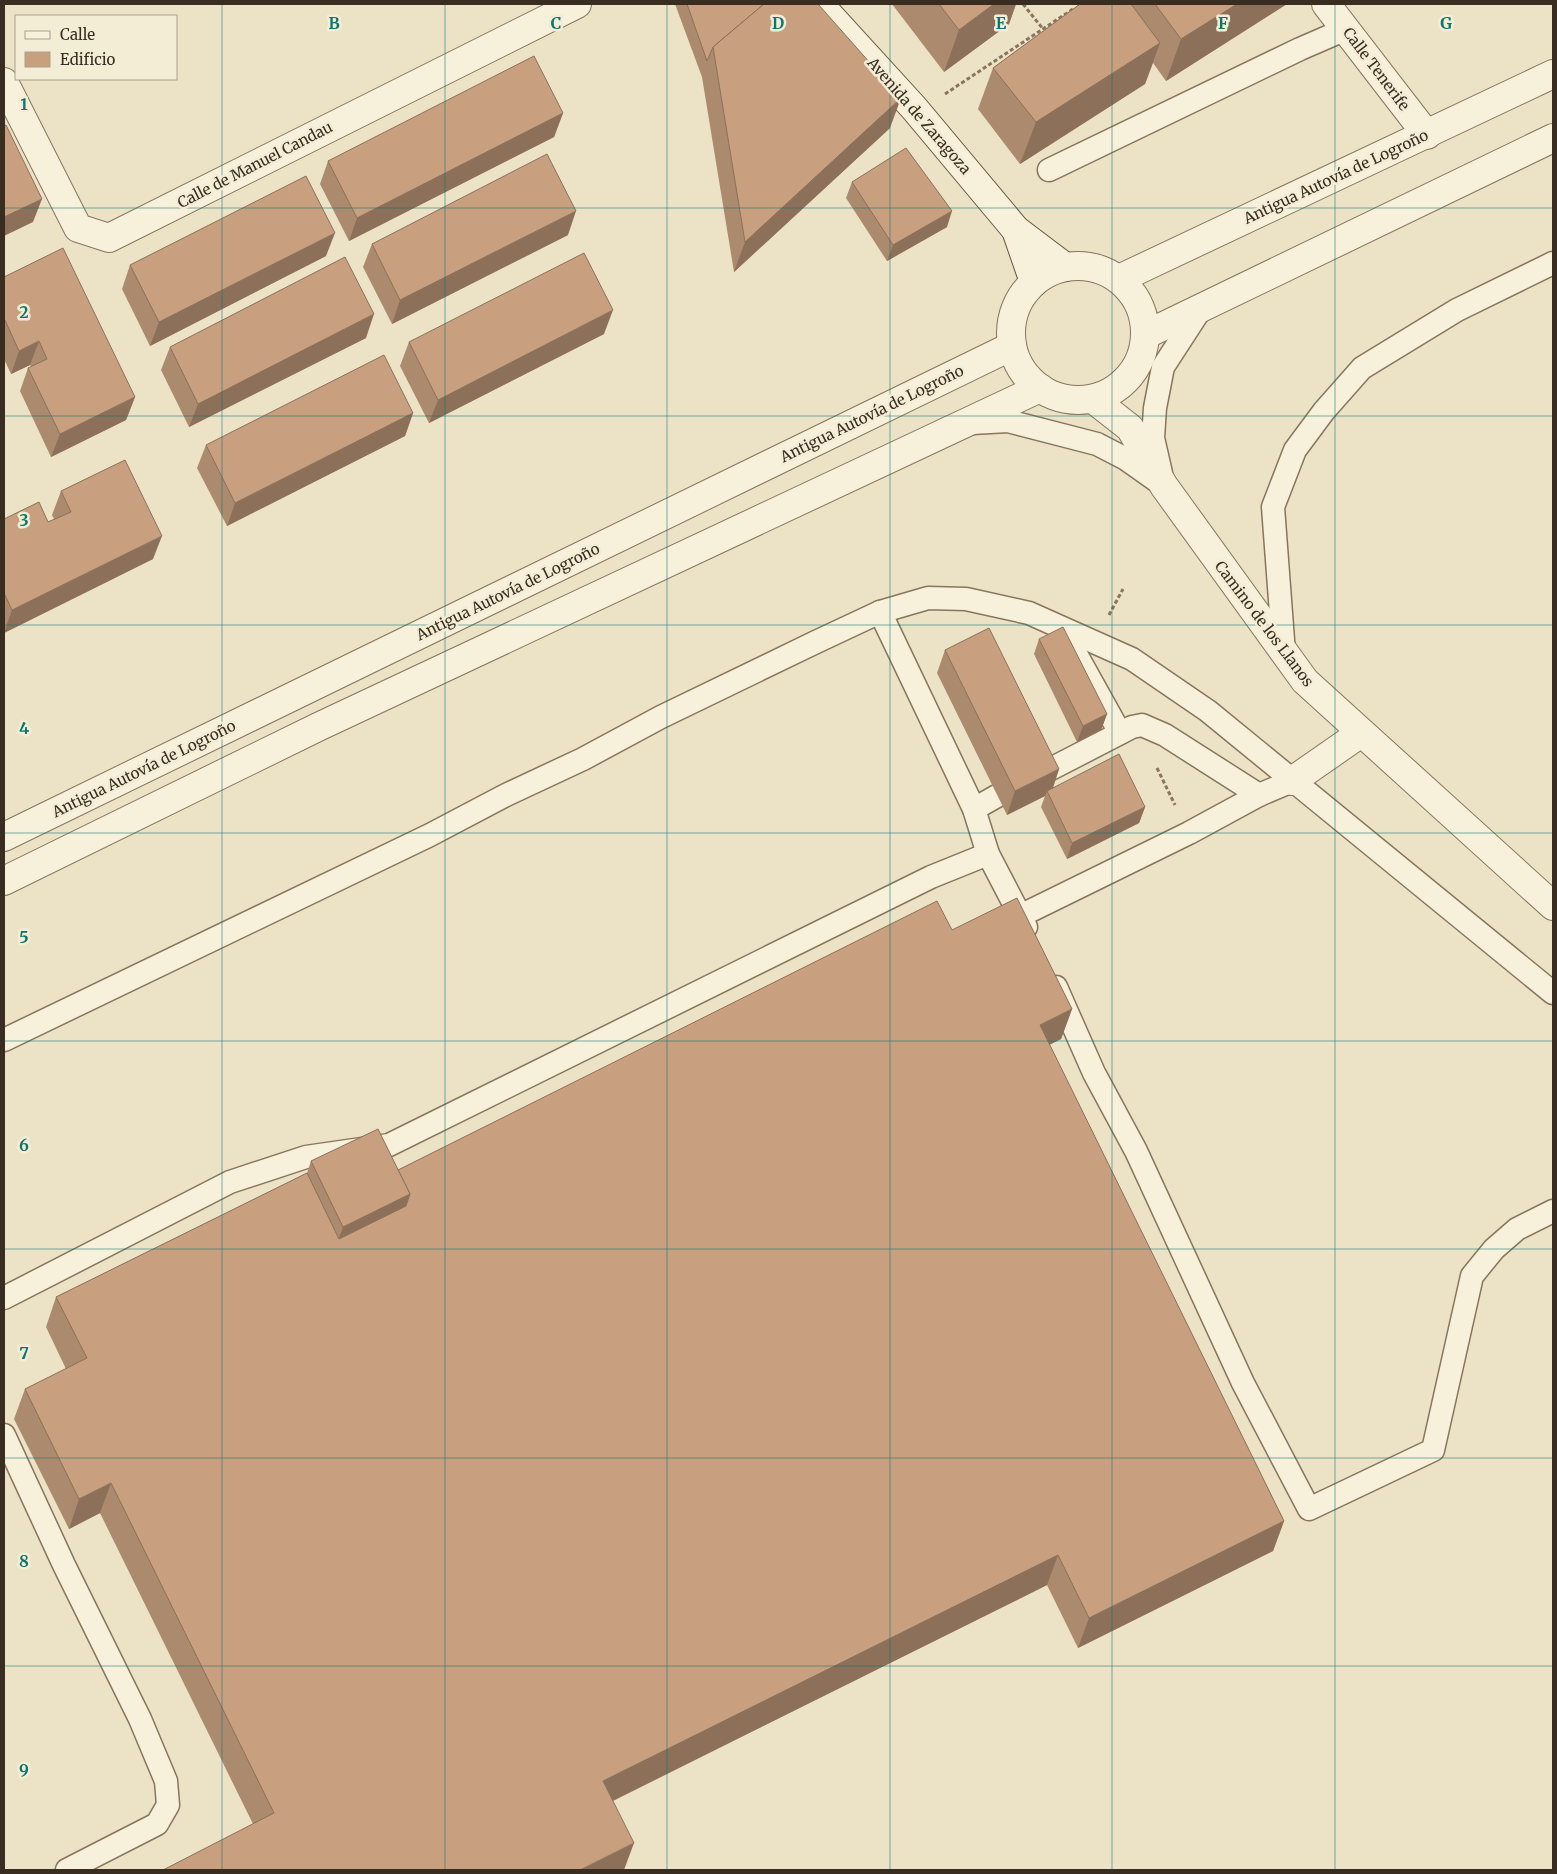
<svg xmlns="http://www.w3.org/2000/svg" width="1557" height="1874" font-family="Merriweather,serif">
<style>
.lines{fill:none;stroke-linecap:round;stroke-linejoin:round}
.lane-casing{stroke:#87755d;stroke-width:25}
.street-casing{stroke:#87755d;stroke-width:30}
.secondary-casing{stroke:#695640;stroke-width:30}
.path{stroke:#87755d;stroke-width:3;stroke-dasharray:4 2.5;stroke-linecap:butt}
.lane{stroke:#f7f0da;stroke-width:22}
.street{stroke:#f7f0da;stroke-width:28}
.secondary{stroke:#f7f0da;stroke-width:28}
.wall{fill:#ac8a6d}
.shaded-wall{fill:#8c7059}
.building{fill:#c8a07f;stroke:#8c7059}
.grid{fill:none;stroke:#0f766e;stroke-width:1;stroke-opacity:0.55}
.labels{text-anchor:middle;stroke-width:5;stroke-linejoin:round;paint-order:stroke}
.street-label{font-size:15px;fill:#382d20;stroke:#f4edd6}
.grid-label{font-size:16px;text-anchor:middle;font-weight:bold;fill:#0f766e;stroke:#f4edd6;stroke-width:5;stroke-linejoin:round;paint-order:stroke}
</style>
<rect width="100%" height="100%" fill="#ece3c7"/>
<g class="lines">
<defs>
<g id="lane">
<polyline points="1049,170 1300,49 1346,29"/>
<polyline points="972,423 1008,421 1097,444 1126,459 1160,483"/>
<polyline points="1161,473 1153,438 1155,408 1163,367 1202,307"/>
<polyline points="880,612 974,809 988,854"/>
<polyline points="1065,634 1120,733"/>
<polyline points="1284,653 1273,507 1295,450 1324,411 1362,368 1457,310 1553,263"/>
<polyline points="1041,774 1132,727 1142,725 1165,735 1259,795"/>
<polyline points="974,809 997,796"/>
<polyline points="1020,916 1189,833 1259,795 1292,781"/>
<polyline points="1056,987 1094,1073 1136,1151 1243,1383 1309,1509 1433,1450 1472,1276 1494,1249 1517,1229 1553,1211"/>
<polyline points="4,1040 430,835 506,795 583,759 661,717 816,642 880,612 928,598 966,599 1029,613 1132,659 1208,711 1553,993"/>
<polyline points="4,1298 230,1182 306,1157 389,1145 931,877 988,854 1026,927"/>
<polyline points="4,1435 64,1565 140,1719 166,1781 168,1805 157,1824 67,1870"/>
</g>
<g id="street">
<polyline points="1326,4 1427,135"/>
<polyline points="4,82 78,228 109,238 577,4"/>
<circle cx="1078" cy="333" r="67"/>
<polyline points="1119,279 1553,74"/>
<polyline points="1145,335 1553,138"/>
<polyline points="1093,399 1130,428 1164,486 1305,681 1553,906"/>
<polyline points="1292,781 1361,733"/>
<polyline points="4,837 1012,346"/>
<polyline points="4,881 318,727 1040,388"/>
</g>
<g id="secondary">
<polyline points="819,4 914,108 1016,230 1065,267"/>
<polyline points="1016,230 1034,282"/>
</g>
</defs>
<use href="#lane" class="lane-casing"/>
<use href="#street" class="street-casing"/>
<use href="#secondary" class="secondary-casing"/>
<g class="path">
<polyline points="1023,4 1043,29"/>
<polyline points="945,94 1073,9"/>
<polyline points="1109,615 1123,589"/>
<polyline points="1157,768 1175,805"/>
</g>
<use href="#lane" class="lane"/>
<use href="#street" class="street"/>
<use href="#secondary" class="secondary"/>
</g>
<g class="wall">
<polygon points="675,4 818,4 890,128 734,272 702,77"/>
<polygon points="892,4 1016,4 1009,24 944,72"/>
<polygon points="1080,4 1287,4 1166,81 1153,63 1145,84 1020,164 978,109 993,68"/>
<polygon points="563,113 554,137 349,241 320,184 328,161"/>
<polygon points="852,182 947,227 887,261 846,198"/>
<polygon points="568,235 392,324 363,267 372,244"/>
<polygon points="326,256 150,346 122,289 130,265"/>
<polygon points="4,277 135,397 126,420 51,457 20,391 28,368 32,367 30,365 11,374 4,359"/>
<polygon points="604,334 429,423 400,366 409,342"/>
<polygon points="366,338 189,427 161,370 170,347"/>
<polygon points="413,413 405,436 227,526 197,468 206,445"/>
<polygon points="61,491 153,559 4,633 4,519 48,522 54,519 52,515"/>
<polygon points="1039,639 1107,714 1101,730 1077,742 1034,654"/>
<polygon points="945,650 1059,769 1053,788 1145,807 1139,823 1067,859 1041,807 1045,796 1007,815 937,673"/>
<polygon points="952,930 1072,1009 1061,1039 1049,1045 1284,1521 1273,1551 1078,1648 1047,1585 613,1801 253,1824 100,1513 69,1529 14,1419 25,1389 66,1369 46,1327 56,1297 307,1173 311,1161 398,1170"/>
</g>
<g class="shaded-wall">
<polygon points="994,4 1016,4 1009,24 944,72 959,30"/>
<polygon points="1237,4 1287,4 1166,81 1181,39"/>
<polygon points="1160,43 1145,84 1020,164 1036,122"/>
<polygon points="901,98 890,128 734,272 745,242"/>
<polygon points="563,113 554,137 349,241 357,218"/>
<polygon points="42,199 33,222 4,236 4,217"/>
<polygon points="576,211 568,235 392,324 400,300"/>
<polygon points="952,211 947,227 887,261 893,245"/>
<polygon points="335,233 326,256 150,346 159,322"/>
<polygon points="613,310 604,334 429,423 438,400"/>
<polygon points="374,314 366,338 189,427 198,404"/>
<polygon points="39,341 30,365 11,374 19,351"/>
<polygon points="135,397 126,420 51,457 60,434"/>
<polygon points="413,413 405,436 227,526 235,503"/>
<polygon points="162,536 153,559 4,633 12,610"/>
<polygon points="1107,714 1101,730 1077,742 1083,726"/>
<polygon points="1059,769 1051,793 1047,791 1045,796 1007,815 1015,791"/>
<polygon points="1145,807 1139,823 1067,859 1072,843"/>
<polygon points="1072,1009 1061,1039 1029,1055 1040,1025"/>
<polygon points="410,1194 395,1236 328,1269 343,1227"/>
<polygon points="111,1483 100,1513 69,1529 79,1499"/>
<polygon points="1284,1521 1273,1551 1078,1648 1089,1618"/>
<polygon points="1058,1555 1047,1585 592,1811 603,1781"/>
<polygon points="634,1843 624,1870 580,1870"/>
</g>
<g class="building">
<polygon points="687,4 764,4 713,47 707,61"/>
<polygon points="764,4 818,4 901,98 745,242 713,47"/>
<polygon points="939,4 994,4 959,30"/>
<polygon points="1080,4 1131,4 1160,43 1036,122 993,68"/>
<polygon points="1155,4 1237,4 1181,39"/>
<polygon points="534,56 563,113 357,218 328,161"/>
<polygon points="6,125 42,199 4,217 4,126"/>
<polygon points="906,148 952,211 893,245 852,182"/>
<polygon points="547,154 576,211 400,300 372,244"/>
<polygon points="306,176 335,233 159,322 130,265"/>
<polygon points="63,248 135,397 60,434 28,368 47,359 39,341 19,351 4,318 4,277"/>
<polygon points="584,253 613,310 438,400 409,342"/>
<polygon points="345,257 374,314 198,404 170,347"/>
<polygon points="384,355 413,413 235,503 206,445"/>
<polygon points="125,460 162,536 12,610 4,593 4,519 39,502 48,522 71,512 61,491"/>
<polygon points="1063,627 1107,714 1083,726 1039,639"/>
<polygon points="989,628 1059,769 1015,791 945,650"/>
<polygon points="1119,754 1145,807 1072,843 1047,791"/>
<polygon points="1017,898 1072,1009 1040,1025 1284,1521 1089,1618 1058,1555 603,1781 634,1843 580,1870 163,1870 274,1813 111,1483 79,1499 25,1389 87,1358 56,1297 307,1173 339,1239 406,1206 410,1194 398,1170 937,901 952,930"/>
<polygon points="378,1129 410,1194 343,1227 311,1161"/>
</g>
<path class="grid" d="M222 4V1870M445 4V1870M667 4V1870M890 4V1870M1112 4V1870M1335 4V1870M4 208H1553M4 416H1553M4 625H1553M4 833H1553M4 1041H1553M4 1249H1553M4 1458H1553M4 1666H1553"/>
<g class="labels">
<g class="street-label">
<text transform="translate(1376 69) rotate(53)" y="5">Calle Tenerife</text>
<text transform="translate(919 116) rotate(49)" y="5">Avenida de Zaragoza</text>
<text transform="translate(255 165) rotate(-27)" y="5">Calle de Manuel Candau</text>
<text transform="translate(1336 177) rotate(-25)" y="5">Antigua Autovía de Logroño</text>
<text transform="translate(872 414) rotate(-26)" y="5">Antigua Autovía de Logroño</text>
<text transform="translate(508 592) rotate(-26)" y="5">Antigua Autovía de Logroño</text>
<text transform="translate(1264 624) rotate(53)" y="5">Camino de los Llanos</text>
<text transform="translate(144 769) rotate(-26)" y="5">Antigua Autovía de Logroño</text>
</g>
</g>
<g class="grid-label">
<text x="334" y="29">B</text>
<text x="556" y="29">C</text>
<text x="778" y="29">D</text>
<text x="1001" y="29">E</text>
<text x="1223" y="29">F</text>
<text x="1446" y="29">G</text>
<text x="24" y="110">1</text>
<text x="24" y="318">2</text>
<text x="24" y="526">3</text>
<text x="24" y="734">4</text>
<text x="24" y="943">5</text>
<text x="24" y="1151">6</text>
<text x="24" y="1359">7</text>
<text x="24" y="1567">8</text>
<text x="24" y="1776">9</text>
</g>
<rect width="1557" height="1874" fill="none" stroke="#382d20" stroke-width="10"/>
<rect x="15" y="15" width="162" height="65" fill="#f4edd6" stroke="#a9a08d"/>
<rect x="25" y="31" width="25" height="8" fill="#f7f0da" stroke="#a9a08d"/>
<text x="60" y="40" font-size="15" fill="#382d20">Calle</text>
<rect x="25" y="52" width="25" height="15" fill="#c8a07f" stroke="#a9a08d"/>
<text x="60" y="65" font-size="15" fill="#382d20">Edificio</text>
</svg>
